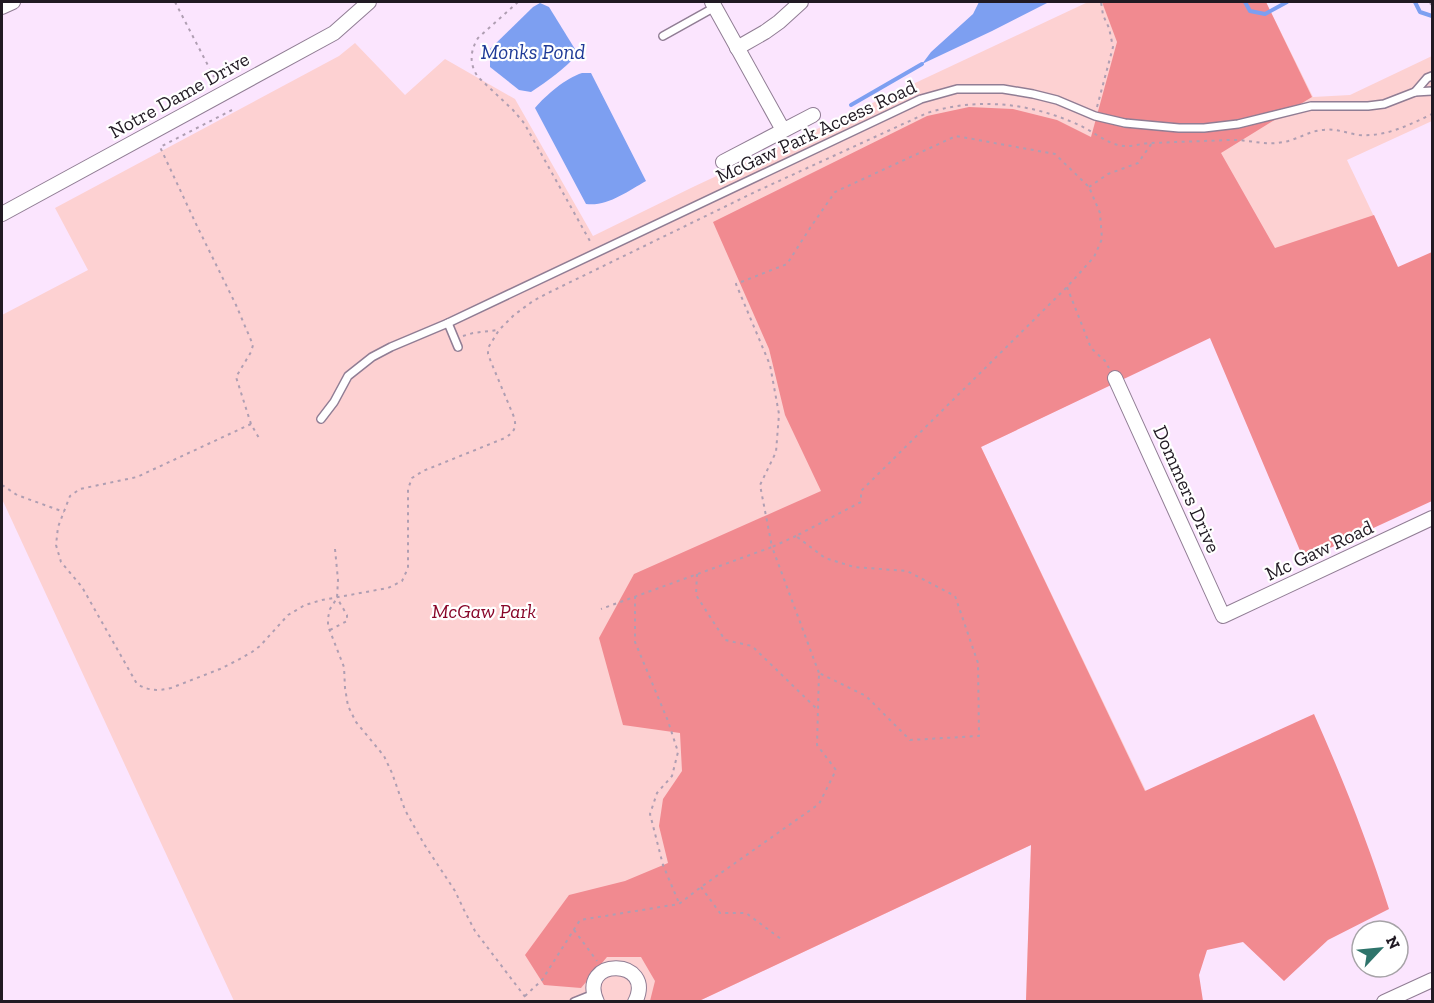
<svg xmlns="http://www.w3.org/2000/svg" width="1434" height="1003" font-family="'Zilla Slab',serif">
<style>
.green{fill:#fdd1d2}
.forest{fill:#f18a90}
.water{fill:#7d9ff1}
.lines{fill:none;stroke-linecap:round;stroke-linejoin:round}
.stream{stroke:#7d9ff1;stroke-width:4}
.lane-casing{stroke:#907d94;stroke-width:10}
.street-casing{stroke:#907d94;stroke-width:16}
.path{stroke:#af9eb2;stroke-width:2;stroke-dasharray:3 4.5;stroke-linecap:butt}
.lane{stroke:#fff;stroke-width:7}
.street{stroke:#fff;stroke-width:14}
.labels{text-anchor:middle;stroke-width:4.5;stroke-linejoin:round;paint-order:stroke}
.street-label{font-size:20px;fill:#211a23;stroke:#fff}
.park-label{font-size:20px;font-style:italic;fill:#880629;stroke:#fff}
.water-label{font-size:21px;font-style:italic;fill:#1e3a97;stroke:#fff}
</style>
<rect width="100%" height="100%" fill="#fbe5fe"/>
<polygon class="green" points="1088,2 1266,2 1313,97 1350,95 1432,56 1432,121 1347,160 1390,250 981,447 1146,791 1026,1001 1031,845 699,1001 234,1001 2,499 2,315 88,270 55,208 339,56 355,43 405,95 445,59 515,99 593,236 693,187"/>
<path class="forest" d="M1102 2H1266L1312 97 1221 153 1275 248 1374 215 1398 267 1432 252V501L1304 560 1210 338 981 447 1145 791 1314 714C1342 777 1368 842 1389 909L1328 940 1284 981 1243 942 1207 950 1199 975 1203 1001H1026L1031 845 699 1001H650L655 981 641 957H607L581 988 544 985 525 955 569 895 625 881 668 863 659 826 663 799 682 771 680 733 623 725 599 638 634 574 821 491 785 415 769 349 713 222 927 116 969 107 1013 109 1057 120 1091 137 1117 42Z"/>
<g class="water">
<polygon points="979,2 1049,2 992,31 922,64 931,52 973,14"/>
<path d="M540 3 549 7 578 54C564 69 548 81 531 92L519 90 490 67V49L533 7Z"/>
<path d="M582 73H591L646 181C628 191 607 207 586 204L535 108C546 95 566 78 582 73Z"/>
</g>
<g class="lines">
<g class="stream">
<polyline points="1245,2 1250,11 1265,14 1287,2"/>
<polyline points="1415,2 1420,12 1432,16"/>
<polyline points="851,105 922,64"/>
</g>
<defs>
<g id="lane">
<polyline points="663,36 715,7"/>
<polyline points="1415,92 1427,78 1432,76"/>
<polyline points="448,323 458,347"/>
<polyline points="321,419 334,402 348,376 372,357 391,347 448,323 921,99 957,89 1003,89 1033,94 1057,100 1095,116 1125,123 1179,128 1204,128 1238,124 1311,106 1368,106 1384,104 1415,92 1432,91"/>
<polyline points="574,1002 594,994"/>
</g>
<g id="street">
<polyline points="712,2 783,130"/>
<polyline points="2,7 13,2"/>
<polyline points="737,48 765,32 779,22 801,2"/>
<polyline points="723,162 813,115"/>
<polyline points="2,214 334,33 369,2"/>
<polyline points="1115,378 1223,616 1432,518"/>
<path d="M597 1002C576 956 657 958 635 1002"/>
<polyline points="1384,1002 1432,980"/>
</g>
</defs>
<use href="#lane" class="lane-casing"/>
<use href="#street" class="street-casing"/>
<g class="path">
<polyline points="175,2 214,77"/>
<path d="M518 2 478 38C470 51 469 64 478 77L513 110 524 123 591 243"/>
<polyline points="1430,2 1432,7"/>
<polyline points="1097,107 1113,47 1109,28 1103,15 1101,2"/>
<polyline points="232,110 160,147 197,226 236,305 253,345 251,352 236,377 251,424 259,438"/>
<polyline points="1089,187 1108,174 1138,163 1152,143"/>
<polyline points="1067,287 1091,348 1105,361 1109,368"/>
<polyline points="463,336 473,333 498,330"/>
<path d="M251 424 137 477 80 489 70 496 58 527 56 545 61 562 82 587 137 684C149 691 158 691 171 688L220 669 238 660 252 652 260 646 288 615 305 605 322 600 388 588 402 581 408 568V489L412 478 423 471 505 438C514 432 517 428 514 417L491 362 488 354V348L499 330 514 315 533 301 548 293 755 192 927 113C978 97 1031 103 1079 125 1093 131 1108 145 1124 146 1132 147 1142 143 1151 143 1177 142 1203 141 1229 140 1247 139 1265 146 1283 142 1297 140 1309 131 1322 130 1335 128 1346 133 1359 135 1386 137 1409 125 1432 114"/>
<polyline points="2,485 17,495 64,512"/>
<polyline points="796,536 772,547 819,673"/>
<polyline points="335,549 338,580 337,598 330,609 328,618 328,626 344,667 345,688 348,706 356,722 384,756 392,773 405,810 424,844 455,891 464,910 475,931 529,1002"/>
<polyline points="697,574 696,595 725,640 752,646 818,710"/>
<polyline points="635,596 635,642 668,721 678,752 672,776 657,793 650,814 663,865 679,903"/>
<polyline points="330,630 347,621 347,615 337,598"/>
<polyline points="701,887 720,913 746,913 781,939"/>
<polyline points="574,930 597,961"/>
<polyline points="525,996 542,980 580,920 679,904 701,887 819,804 836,770 817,745 819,673 866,696 910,740 979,736 978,663 955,596 907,571 854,567 825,558 796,536 861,502 861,491 1067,287 1094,257 1102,239 1100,213 1089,187 1055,154 956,136 835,192 810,228 787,264 736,284 770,365 779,414 776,452 760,485 772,547 601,609"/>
</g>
<use href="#lane" class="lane"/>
<use href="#street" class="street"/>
</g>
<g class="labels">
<g class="street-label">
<text transform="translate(179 95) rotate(-29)" y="7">Notre Dame Drive</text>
<text transform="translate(816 131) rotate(-25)" y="7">McGaw Park Access Road</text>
<text transform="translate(1187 489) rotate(66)" y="7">Dommers Drive</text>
<text transform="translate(1319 550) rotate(-25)" y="7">Mc Gaw Road</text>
</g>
<g class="park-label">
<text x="484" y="618">McGaw Park</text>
</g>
<g class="water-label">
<text x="533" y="59">Monks Pond</text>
</g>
</g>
<rect width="1434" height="1003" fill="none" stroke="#211a23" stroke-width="6"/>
<g transform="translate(1380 949) rotate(64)"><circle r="28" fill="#ffffff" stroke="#a6a3a7" stroke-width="1.5"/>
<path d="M0-4.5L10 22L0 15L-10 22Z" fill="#2e746b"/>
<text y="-9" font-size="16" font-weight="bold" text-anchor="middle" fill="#211a23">N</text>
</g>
</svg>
